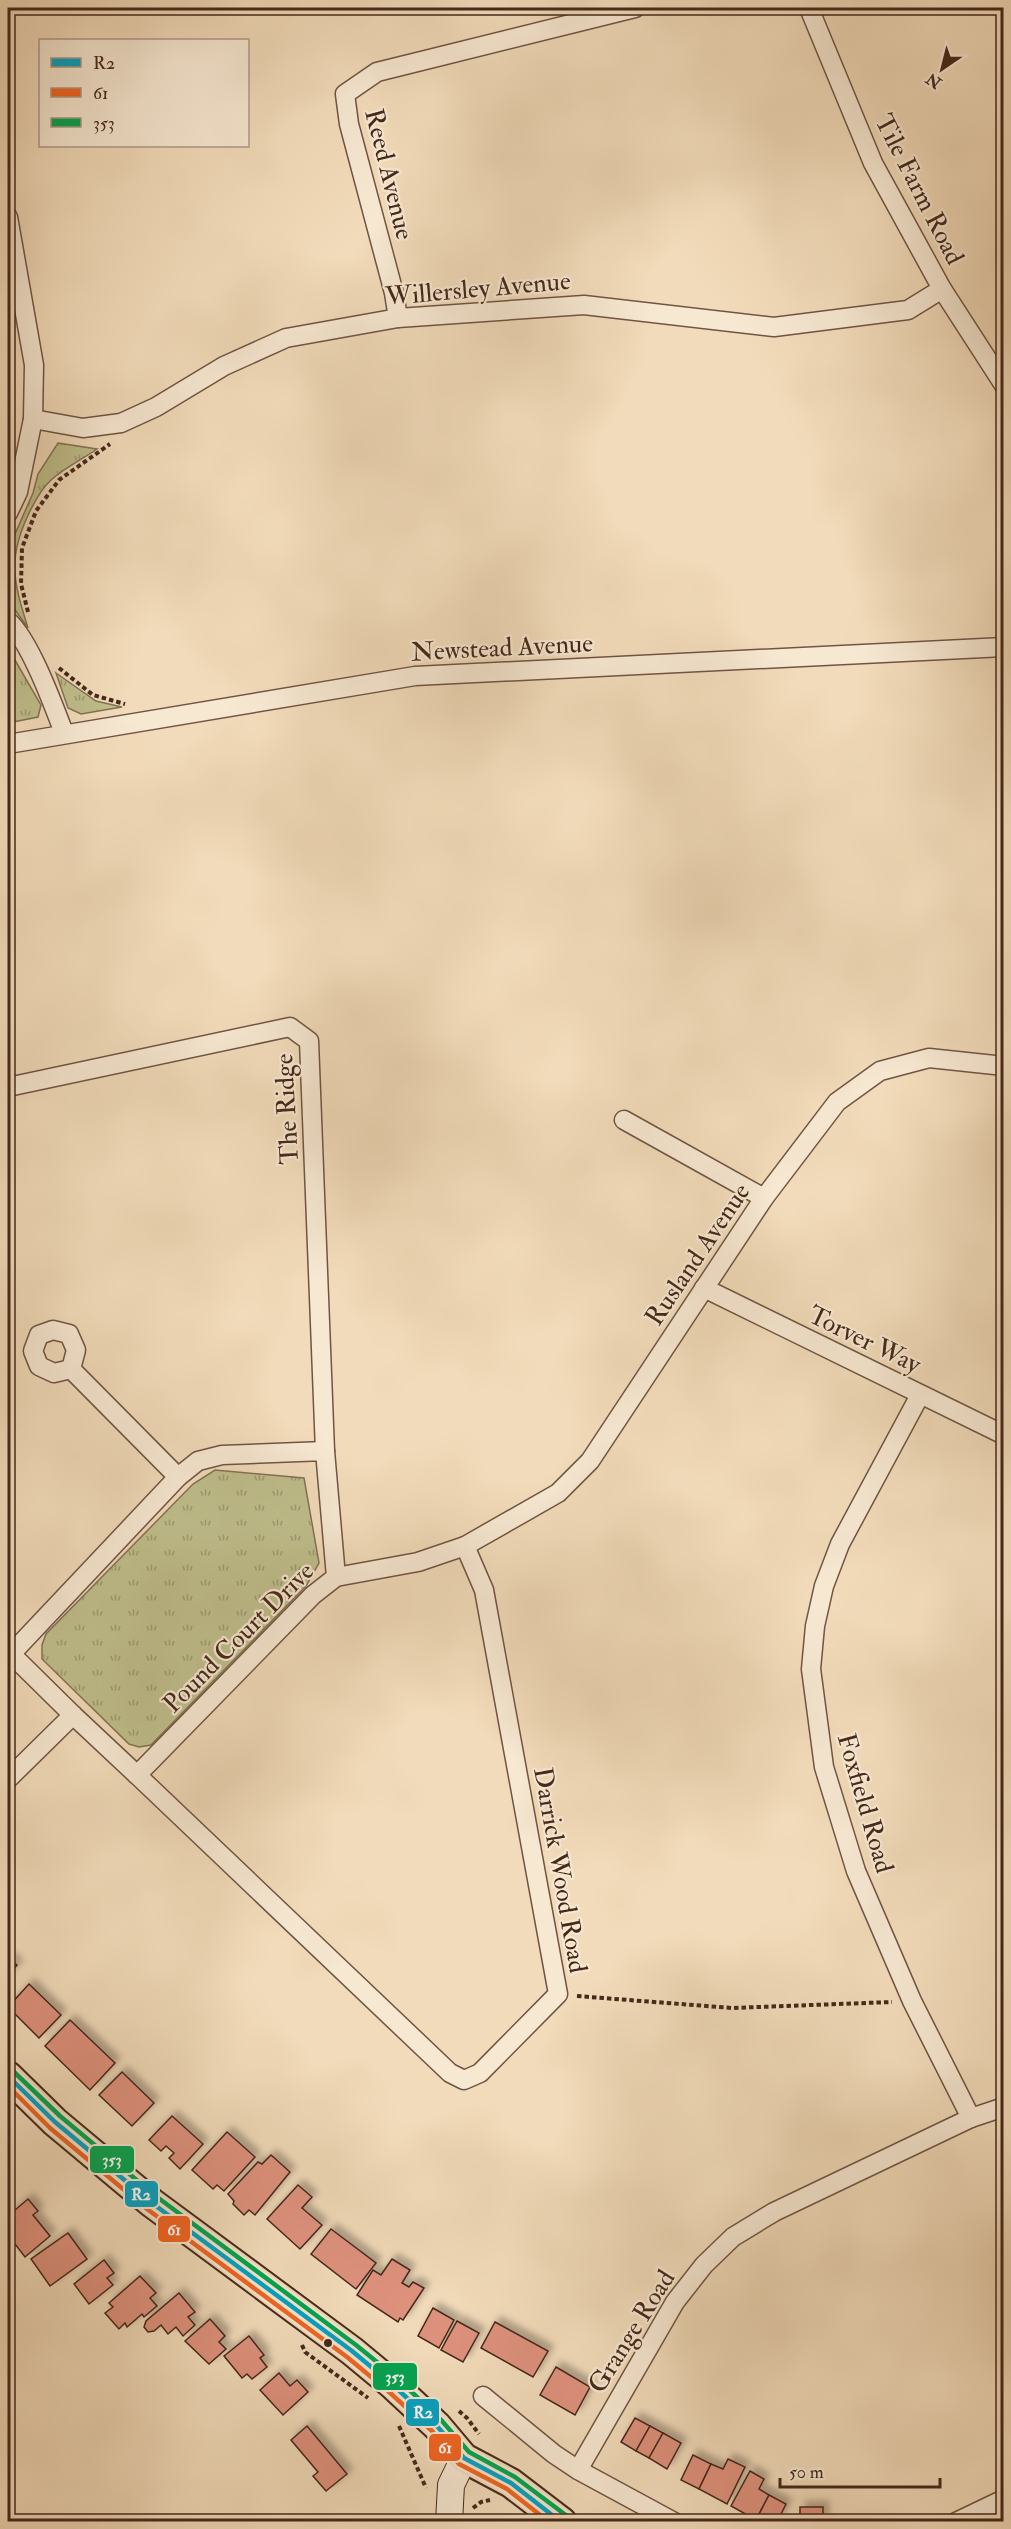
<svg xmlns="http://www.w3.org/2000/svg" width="1011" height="2529" font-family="'IM FELL Double Pica',serif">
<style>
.grass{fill:url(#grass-tufts);stroke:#827354;stroke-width:1.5}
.building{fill:#de917d;stroke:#45281b;stroke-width:1.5;filter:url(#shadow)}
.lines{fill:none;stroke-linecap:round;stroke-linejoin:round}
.street-casing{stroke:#705543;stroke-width:21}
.secondary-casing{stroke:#45281b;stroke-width:28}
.primary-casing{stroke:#45281b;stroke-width:32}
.path{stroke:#45281b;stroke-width:4;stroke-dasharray:4.5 3;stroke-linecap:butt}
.street{stroke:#f7e8d2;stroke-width:18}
.secondary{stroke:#f7e8d2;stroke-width:26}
.primary{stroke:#f2dbba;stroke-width:28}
.bus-1-casing{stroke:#f7e8d2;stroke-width:9}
.bus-2-casing{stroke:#f7e8d2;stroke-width:9}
.bus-3-casing{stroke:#f7e8d2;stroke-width:9}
.bus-1{stroke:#03a3c5;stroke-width:4.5}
.bus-2{stroke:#f26522;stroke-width:4.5}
.bus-3{stroke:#00a651;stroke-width:4.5}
.bus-dot{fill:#45281b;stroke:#f7e8d2;stroke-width:2}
.labels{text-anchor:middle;stroke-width:4.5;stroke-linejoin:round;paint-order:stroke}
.street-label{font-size:26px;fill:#45281b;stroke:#f7e8d2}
.line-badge{stroke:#f7e8d2;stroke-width:2}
.badge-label{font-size:16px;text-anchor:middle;font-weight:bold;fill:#fff}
</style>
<defs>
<pattern id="grass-tufts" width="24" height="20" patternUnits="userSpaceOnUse" patternTransform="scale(1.5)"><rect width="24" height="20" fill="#bfbe8c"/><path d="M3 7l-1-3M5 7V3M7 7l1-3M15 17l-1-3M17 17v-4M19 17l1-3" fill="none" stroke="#9d9a72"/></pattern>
<filter id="shadow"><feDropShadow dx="5.5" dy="-5.5" stdDeviation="3" flood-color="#0004"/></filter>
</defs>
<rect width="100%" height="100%" fill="#f2dbba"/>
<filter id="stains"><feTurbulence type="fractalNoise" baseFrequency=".00333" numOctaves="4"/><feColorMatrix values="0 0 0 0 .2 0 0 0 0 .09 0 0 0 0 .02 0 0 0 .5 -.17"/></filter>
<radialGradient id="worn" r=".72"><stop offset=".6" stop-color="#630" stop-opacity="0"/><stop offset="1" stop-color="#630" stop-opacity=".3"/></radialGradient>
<g class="grass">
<path d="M58 443 97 449C83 459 64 468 51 480 42 488 35 501 30 511 7 558 13 580 28 628L8 600V550L33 493 38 474Z"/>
<polygon points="8,648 41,705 38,717 8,723"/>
<polygon points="56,673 96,701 122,707 81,714 68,708"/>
<polygon points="215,1470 304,1478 319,1563 306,1586 151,1745 139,1747 129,1744 42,1659 42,1645 46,1634 193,1484"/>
</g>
<g class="building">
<polygon points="8,1957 17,1965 8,1976"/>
<polygon points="29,1984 61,2015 39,2038 8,2007"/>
<polygon points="70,2020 115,2063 90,2090 45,2046"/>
<polygon points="122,2072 154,2103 132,2126 99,2095"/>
<polygon points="172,2116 203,2144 180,2169 169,2158 174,2153 166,2146 161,2151 149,2140"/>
<polygon points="227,2132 255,2157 224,2191 217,2185 213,2189 192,2170"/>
<polygon points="271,2155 290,2172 255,2215 249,2210 244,2215 233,2204 234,2201 228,2194 258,2162 262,2164"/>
<polygon points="298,2185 312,2197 302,2208 322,2225 300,2249 267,2219"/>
<polygon points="28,2199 38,2211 33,2215 50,2236 25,2257 8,2235 8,2216"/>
<polygon points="331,2229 376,2263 356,2289 311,2254"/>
<polygon points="68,2233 87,2259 50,2286 31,2259"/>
<polygon points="392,2259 410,2270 402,2283 409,2287 413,2282 424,2288 403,2320 400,2318 398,2322 357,2295 373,2270 381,2275"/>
<polygon points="104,2260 114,2273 107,2278 113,2285 89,2304 74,2284"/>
<polygon points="140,2276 156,2293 150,2298 157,2306 144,2317 142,2314 127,2327 125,2323 119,2329 105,2313 113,2307 109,2303"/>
<polygon points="179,2293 195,2312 188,2317 195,2325 183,2336 176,2327 168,2334 161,2325 154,2331 148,2332 144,2327 146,2321"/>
<polygon points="433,2308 454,2320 439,2348 418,2336"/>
<polygon points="210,2319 225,2336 219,2342 226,2349 209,2364 185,2341"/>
<polygon points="457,2321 479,2333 463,2362 441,2350"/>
<polygon points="495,2322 548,2351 533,2377 481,2348"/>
<polygon points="249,2336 264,2355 260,2358 267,2367 252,2379 247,2374 242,2378 224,2356"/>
<polygon points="556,2367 590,2387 575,2415 540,2395"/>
<polygon points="279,2373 290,2386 297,2380 308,2392 283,2415 260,2390"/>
<polygon points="635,2418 650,2426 636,2451 621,2442"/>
<polygon points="307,2426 347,2474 326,2491 313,2476 318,2472 291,2440"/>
<polygon points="650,2426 663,2433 649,2458 636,2451"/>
<polygon points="663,2433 681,2443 667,2469 649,2458"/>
<polygon points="693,2455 711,2464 699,2489 681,2480"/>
<polygon points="728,2459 745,2467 727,2504 699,2489 711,2464 723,2469"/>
<polygon points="750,2471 764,2479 759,2489 769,2495 756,2520 731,2506"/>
<polygon points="769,2495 786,2504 777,2522 760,2522 756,2520"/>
<polygon points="800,2507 823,2507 823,2522 794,2522 800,2520"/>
</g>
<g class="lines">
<defs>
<g id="street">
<polyline points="809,8 873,163 942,289 1004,385"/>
<polyline points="8,217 34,365 33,419 18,492 8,513"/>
<polyline points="398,318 394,293 349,124 345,94 377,72 635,8"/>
<polyline points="33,419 83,428 121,423 156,407 224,366 286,338 398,318 584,305 774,327 908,310 942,289"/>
<path d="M8 621C30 641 53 704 64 733"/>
<polyline points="8,744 415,676 1004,647"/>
<polyline points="8,1087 290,1027 309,1041 325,1451"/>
<polyline points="624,1120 764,1198"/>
<polyline points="704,1288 1004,1435"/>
<polyline points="71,1369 76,1350 69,1334 53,1330 39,1335 33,1351 39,1366 54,1373 71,1369 178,1477"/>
<polyline points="920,1395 840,1544 824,1586 815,1626 811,1669 824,1767 856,1871 912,2001 971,2118"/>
<polyline points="336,1577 418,1562 465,1546 558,1493 590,1461 764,1198 837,1102 880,1071 929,1058 1004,1066"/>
<polyline points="8,1651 73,1715"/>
<polyline points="137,1775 450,2073 464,2080 480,2073 558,1994 484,1590 465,1546"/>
<polyline points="8,1779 73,1715 137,1775 313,1595 336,1577 325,1451 222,1455 198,1461 178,1477 11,1654"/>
<polyline points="483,2396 554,2454 578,2470 674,2522"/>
<polyline points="578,2470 675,2302 704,2265 733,2237 774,2212 971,2118 1004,2107"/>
<polyline points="956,2522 1004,2499"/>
</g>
<polyline id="secondary" points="449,2522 451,2485 464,2458"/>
<polyline id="primary" points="8,2076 55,2122 152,2203 352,2351 393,2385 437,2426 464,2458 511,2483 562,2522"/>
</defs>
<use href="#street" class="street-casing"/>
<use href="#secondary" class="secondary-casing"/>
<use href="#primary" class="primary-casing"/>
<g class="path">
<polyline points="28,612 21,584 22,548 36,511 59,480 110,444"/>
<polyline points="59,668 93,695 125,704"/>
<polyline points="577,1996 732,2008 892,2002"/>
<polyline points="302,2345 305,2352 368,2398"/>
<polyline points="459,2411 467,2418 479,2434"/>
<polyline points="399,2426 426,2488"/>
<polyline points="473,2508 481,2502 490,2500"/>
</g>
<use href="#street" class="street"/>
<use href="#secondary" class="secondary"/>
<use href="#primary" class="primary"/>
<defs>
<polyline id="bus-1" points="8,2076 55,2122 152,2203 352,2351 393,2385 437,2426 464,2458 511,2483 561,2522"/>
<polyline id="bus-2" points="8,2086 50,2128 147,2209 347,2357 388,2391 432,2431 459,2464 507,2489 549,2522"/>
<polyline id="bus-3" points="13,2071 60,2116 157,2197 356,2345 398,2379 442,2421 469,2452 515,2477 567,2516"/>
</defs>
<use href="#bus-1" class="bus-1-casing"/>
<use href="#bus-2" class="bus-2-casing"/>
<use href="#bus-3" class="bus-3-casing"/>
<use href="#bus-1" class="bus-1"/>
<use href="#bus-2" class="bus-2"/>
<use href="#bus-3" class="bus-3"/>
</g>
<circle class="bus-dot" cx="328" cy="2343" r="5"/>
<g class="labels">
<g class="street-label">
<text transform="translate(390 174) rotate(76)" y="9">Reed Avenue</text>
<text transform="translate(920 189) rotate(63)" y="9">Tile Farm Road</text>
<text transform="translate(478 288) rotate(-5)" y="9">Willersley Avenue</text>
<text transform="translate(502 647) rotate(-3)" y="9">Newstead Avenue</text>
<text transform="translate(286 1109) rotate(-93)" y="9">The Ridge</text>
<text transform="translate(697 1254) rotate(-56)" y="9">Rusland Avenue</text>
<text transform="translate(865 1339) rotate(26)" y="9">Torver Way</text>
<text transform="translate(238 1637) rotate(-45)" y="9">Pound Court Drive</text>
<text transform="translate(866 1803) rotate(74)" y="9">Foxfield Road</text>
<text transform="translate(561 1870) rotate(80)" y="9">Darrick Wood Road</text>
<text transform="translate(631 2331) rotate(-58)" y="9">Grange Road</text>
</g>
</g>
<g class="line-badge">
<rect x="89" y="2145" width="46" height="29" rx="6" fill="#00a651"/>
<rect x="124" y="2180" width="35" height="28" rx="6" fill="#03a3c5"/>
<rect x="157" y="2215" width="34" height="28" rx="6" fill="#f26522"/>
<rect x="372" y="2362" width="46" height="29" rx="6" fill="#00a651"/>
<rect x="405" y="2398" width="35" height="29" rx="6" fill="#03a3c5"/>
<rect x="428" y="2433" width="34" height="29" rx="6" fill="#f26522"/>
</g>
<g class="badge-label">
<text x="112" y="2165">353</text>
<text x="141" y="2200">R2</text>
<text x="174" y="2235">61</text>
<text x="395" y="2382">353</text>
<text x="423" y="2418">R2</text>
<text x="445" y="2453">61</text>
</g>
<rect width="1011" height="2529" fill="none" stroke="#f2dbba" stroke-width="30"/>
<rect x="9" y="9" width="993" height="2511" fill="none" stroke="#45281b" stroke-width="3"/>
<rect x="15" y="15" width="981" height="2499" fill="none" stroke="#45281b" stroke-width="1.5"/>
<rect x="39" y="39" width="210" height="108" fill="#f7e8d2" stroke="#b09b89" stroke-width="1.5"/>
<rect x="51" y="58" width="30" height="9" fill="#03a3c5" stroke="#b09b89" stroke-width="1.5"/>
<text x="93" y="69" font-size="18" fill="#45281b">R2</text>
<rect x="51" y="88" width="30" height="9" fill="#f26522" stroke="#b09b89" stroke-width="1.5"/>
<text x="93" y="99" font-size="18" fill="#45281b">61</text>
<rect x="51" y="118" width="30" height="9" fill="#00a651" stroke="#b09b89" stroke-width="1.5"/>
<text x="93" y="129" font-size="18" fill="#45281b">353</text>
<g transform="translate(942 69) rotate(215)" stroke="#f7e8d2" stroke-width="4.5" paint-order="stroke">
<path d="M0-4.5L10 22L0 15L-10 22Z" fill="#45281b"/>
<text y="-9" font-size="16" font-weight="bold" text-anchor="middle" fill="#45281b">N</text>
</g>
<path d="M780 2478v9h160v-9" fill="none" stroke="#45281b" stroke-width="3"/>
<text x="789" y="2478" font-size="18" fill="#45281b" stroke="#f7e8d2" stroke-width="4.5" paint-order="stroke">50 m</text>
<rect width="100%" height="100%" filter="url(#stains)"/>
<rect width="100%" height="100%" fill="url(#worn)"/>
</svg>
